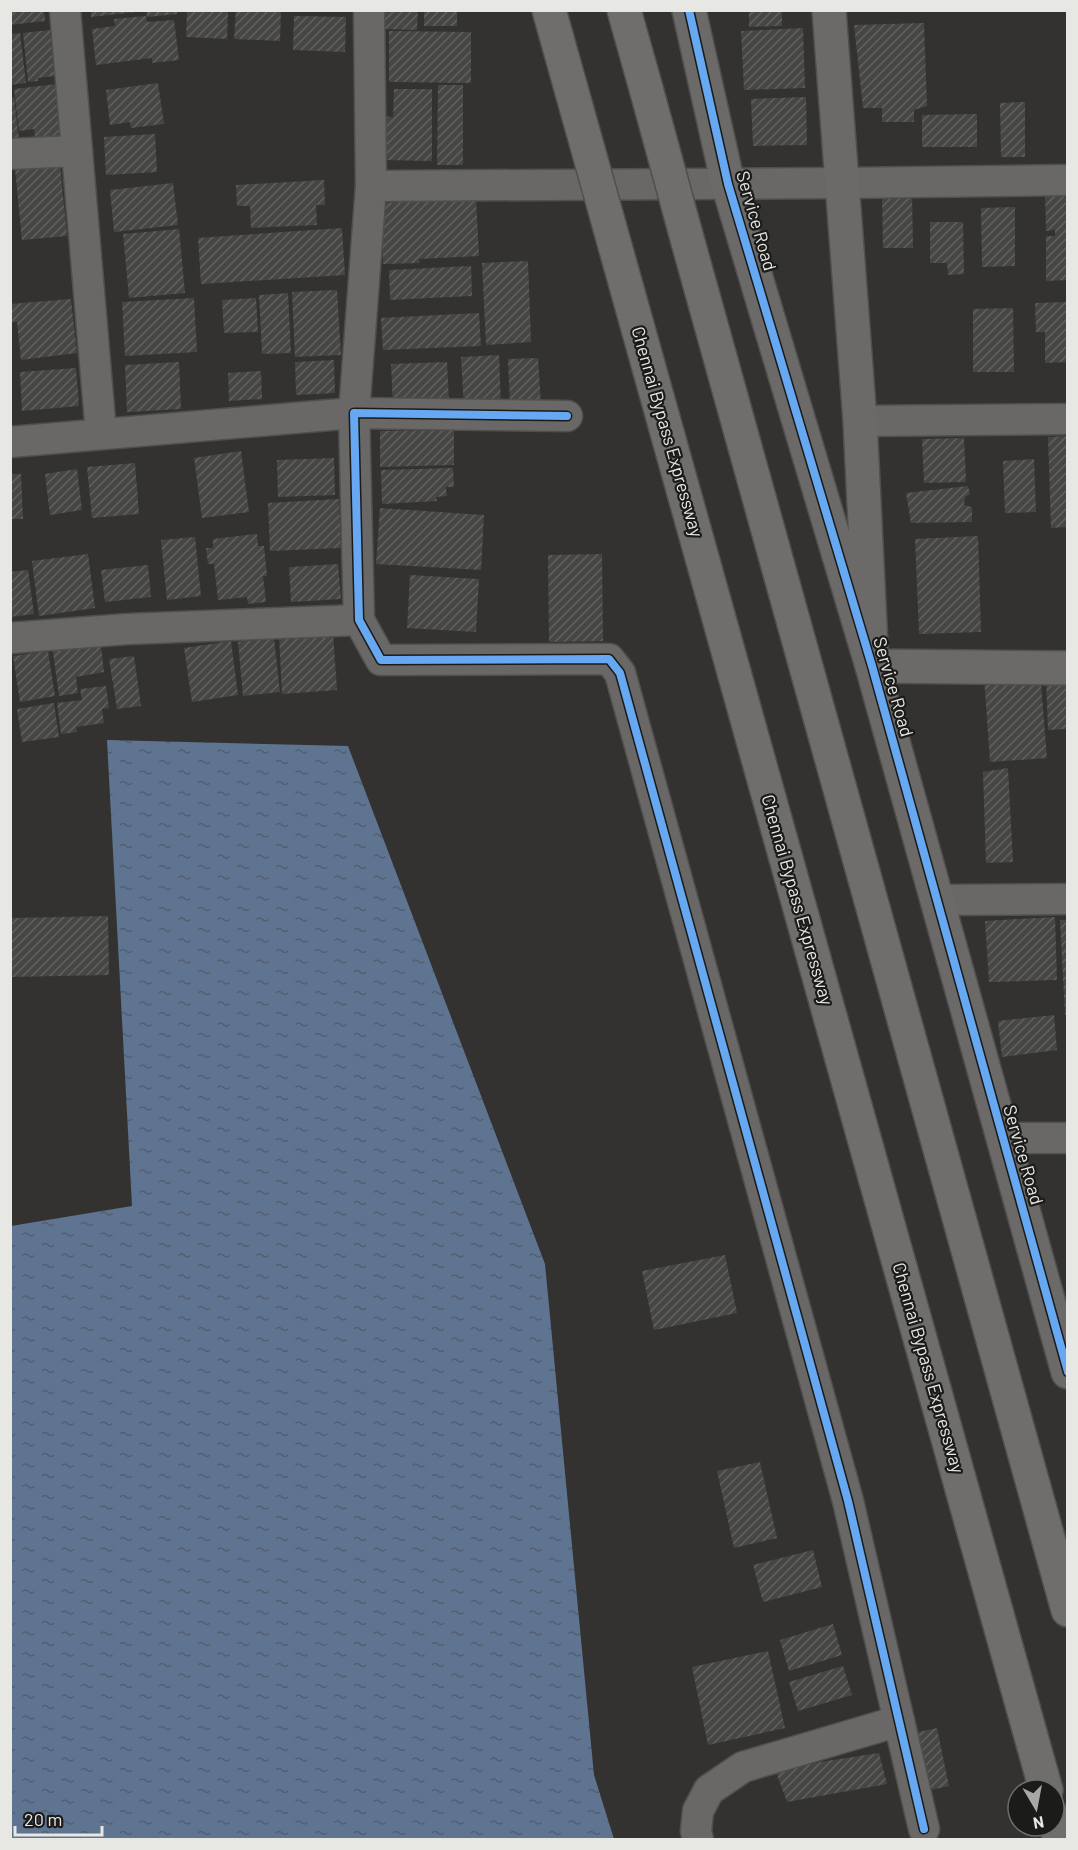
<svg xmlns="http://www.w3.org/2000/svg" width="1078" height="1850" font-family="Barlow,sans-serif">
<style>
.water{fill:url(#water-ripples)}
.building{fill:url(#building-hatch)}
.lines{fill:none;stroke-linecap:round;stroke-linejoin:round}
.street-casing{stroke:#4f4f4e;stroke-width:33}
.secondary-casing{stroke:#4f4f4e;stroke-width:36}
.highway-casing{stroke:#4f4f4e;stroke-width:36}
.street{stroke:#696867;stroke-width:30}
.secondary{stroke:#6b6a69;stroke-width:33}
.highway{stroke:#6f6e6d;stroke-width:33}
.highway-bridge-casing{stroke:#4f4f4e;stroke-width:36;stroke-linecap:butt}
.highway-bridge{stroke:#6f6e6d;stroke-width:33}
.cycleway-casing{stroke:#1b1b19;stroke-width:11}
.cycleway{stroke:#66a8f1;stroke-width:8}
.labels{text-anchor:middle;stroke-width:4.5;stroke-linejoin:round;paint-order:stroke}
.street-label{font-size:18px;fill:#e7e7e4;stroke:#1b1b19}
</style>
<defs>
<pattern id="water-ripples" width="26" height="14" patternUnits="userSpaceOnUse" patternTransform="scale(1.5)"><rect width="26" height="14" fill="#5e7490"/><path d="M2 4q2-2 4 0t4 0M15 11q2-2 4 0t4 0" fill="none" stroke="#535f6e"/></pattern>
<pattern id="building-hatch" width="6" height="6" patternUnits="userSpaceOnUse" patternTransform="scale(1.5)"><rect width="6" height="6" fill="#464645"/><path d="M-1 1l2-2M0 6l6-6M5 7l2-2" fill="none" stroke="#616160"/></pattern>
</defs>
<rect width="100%" height="100%" fill="#333230"/>
<polygon class="water" points="107,740 348,746 545,1264 594,1775 614,1839 11,1839 11,1226 132,1206"/>
<g class="building">
<polygon points="10,10 44,10 45,21 10,25"/>
<polygon points="91,10 136,10 136,12 91,17"/>
<polygon points="146,10 177,10 177,14 147,17"/>
<polygon points="236,10 281,10 280,41 234,39"/>
<polygon points="381,10 418,10 417,30 381,29"/>
<rect x="424" y="10" width="33" height="16"/>
<polygon points="749,10 782,10 782,26 749,27"/>
<polygon points="187,11 228,12 227,39 186,37"/>
<polygon points="146,16 147,22 174,20 179,60 152,63 152,58 96,65 92,29 115,26 114,19"/>
<polygon points="294,16 346,17 345,52 293,50"/>
<polygon points="924,23 927,106 914,110 914,122 882,122 882,108 863,108 854,25"/>
<polygon points="803,28 805,88 744,90 741,31"/>
<polygon points="50,30 55,76 38,78 38,81 28,82 23,33"/>
<polygon points="389,31 471,32 471,83 389,82"/>
<polygon points="20,33 26,83 10,85 10,34"/>
<polygon points="158,83 164,124 131,128 130,122 110,125 106,90"/>
<polygon points="57,84 64,137 35,140 34,129 19,131 14,89"/>
<polygon points="438,85 463,85 463,165 437,165"/>
<polygon points="394,89 432,89 432,161 381,160 382,116 393,117"/>
<polygon points="14,97 19,140 10,141 10,98"/>
<polygon points="806,97 807,145 753,146 751,99"/>
<polygon points="1025,102 1025,157 1001,157 1000,103"/>
<polygon points="977,114 977,147 922,147 922,115"/>
<polygon points="155,134 157,172 106,175 104,137"/>
<polygon points="60,165 67,236 22,240 15,169"/>
<polygon points="324,180 325,205 316,205 317,225 251,228 250,206 237,206 236,185"/>
<polygon points="173,183 178,225 114,232 110,190"/>
<polygon points="1068,195 1068,280 1046,281 1046,236 1055,236 1055,230 1046,231 1045,196"/>
<polygon points="882,196 912,196 913,248 883,248"/>
<polygon points="476,198 479,256 419,259 420,263 383,264 381,203"/>
<polygon points="1015,207 1015,266 982,267 981,208"/>
<polygon points="930,222 963,222 964,274 948,275 947,263 930,263"/>
<polygon points="342,228 345,275 201,284 198,238"/>
<polygon points="179,229 185,293 129,298 123,234"/>
<polygon points="528,261 531,342 486,345 482,263"/>
<polygon points="471,266 472,296 390,300 389,270"/>
<polygon points="337,290 341,355 295,357 292,292"/>
<polygon points="288,293 291,353 262,354 259,295"/>
<polygon points="194,298 197,352 125,356 122,302"/>
<polygon points="256,298 258,332 224,333 222,300"/>
<polygon points="71,299 77,353 21,360 17,322 10,322 10,304"/>
<polygon points="1068,302 1068,362 1045,363 1045,332 1036,332 1035,303"/>
<polygon points="1013,308 1014,372 973,372 973,309"/>
<polygon points="479,313 481,346 383,350 381,318"/>
<polygon points="499,355 501,406 464,408 461,357"/>
<polygon points="538,358 541,405 510,407 508,359"/>
<polygon points="334,360 335,393 296,395 295,362"/>
<polygon points="179,362 181,409 127,412 125,365"/>
<polygon points="447,362 449,403 393,406 391,364"/>
<polygon points="76,368 79,406 22,411 20,372"/>
<polygon points="261,371 262,399 229,401 228,373"/>
<polygon points="454,430 454,465 380,467 380,431"/>
<polygon points="1068,436 1068,527 1051,528 1048,437"/>
<polygon points="964,438 966,482 924,483 922,439"/>
<polygon points="241,451 249,512 202,518 194,458"/>
<polygon points="334,458 335,495 278,497 277,460"/>
<polygon points="1034,459 1036,512 1005,513 1003,461"/>
<polygon points="135,463 139,514 92,518 87,467"/>
<polygon points="453,468 454,487 446,487 447,496 436,497 437,501 382,504 381,470"/>
<polygon points="77,469 82,510 50,515 45,474"/>
<polygon points="10,474 21,474 23,519 10,519"/>
<polygon points="968,486 970,494 965,497 964,505 972,507 972,522 911,523 906,493"/>
<polygon points="339,499 341,548 270,551 268,503"/>
<polygon points="380,508 484,515 481,570 376,564"/>
<polygon points="257,534 258,546 264,546 267,576 263,576 266,602 248,604 247,597 218,600 214,564 208,564 206,548 213,548 213,539"/>
<polygon points="978,536 981,632 919,634 915,539"/>
<polygon points="195,537 201,596 167,600 161,540"/>
<polygon points="88,554 95,608 39,616 32,561"/>
<polygon points="602,554 603,641 549,642 548,555"/>
<polygon points="338,564 341,599 291,602 289,567"/>
<polygon points="148,565 151,597 105,602 101,570"/>
<polygon points="28,570 34,614 10,617 10,572"/>
<polygon points="410,575 479,579 476,632 407,628"/>
<polygon points="333,633 337,690 282,694 279,636"/>
<polygon points="100,638 104,672 76,677 78,693 59,696 52,645"/>
<polygon points="274,638 280,692 243,696 238,642"/>
<polygon points="231,641 238,695 192,702 184,648"/>
<polygon points="48,651 55,696 20,702 13,656"/>
<polygon points="134,656 141,706 117,709 109,659"/>
<polygon points="1040,672 1047,758 990,762 984,677"/>
<polygon points="1068,677 1068,729 1048,730 1046,678"/>
<polygon points="106,686 109,708 102,709 104,723 76,727 77,732 61,734 57,703 82,700 80,689"/>
<polygon points="54,703 59,737 22,742 17,709"/>
<polygon points="1008,768 1013,862 986,863 983,772"/>
<polygon points="108,916 109,975 10,977 10,918"/>
<polygon points="1055,917 1057,980 989,982 985,921"/>
<polygon points="1060,920 1068,920 1068,1015 1065,1015"/>
<polygon points="1054,1015 1057,1050 1002,1057 998,1021"/>
<polygon points="725,1255 737,1313 654,1330 642,1271"/>
<polygon points="760,1462 777,1538 734,1548 717,1471"/>
<polygon points="813,1550 822,1587 763,1602 753,1565"/>
<polygon points="833,1624 842,1655 789,1671 780,1640"/>
<polygon points="768,1651 785,1728 708,1745 692,1667"/>
<polygon points="843,1666 852,1695 798,1711 789,1682"/>
<polygon points="937,1728 949,1786 917,1793 905,1735"/>
<polygon points="879,1753 887,1784 787,1802 776,1772 820,1762"/>
</g>
<g class="lines">
<defs>
<g id="street">
<polyline points="65,10 101,433"/>
<polyline points="369,10 371,186"/>
<polyline points="10,154 77,151"/>
<polyline points="567,416 354,413 359,620 381,660 609,659 620,673 848,1501 924,1829"/>
<polyline points="860,421 1068,419"/>
<polyline points="10,442 354,413 371,186 843,183 1068,180"/>
<polyline points="10,638 128,629 359,620"/>
<polyline points="937,900 1068,899"/>
<polyline points="1003,1138 1068,1138"/>
<polyline points="698,1840 696,1831 698,1811 709,1790 743,1767 899,1721"/>
</g>
<g id="secondary">
<polyline points="689,10 728,184 872,666 1068,1372"/>
<polyline points="829,10 860,421 872,666 1068,668"/>
</g>
<g id="highway">
<polyline points="549,10 577,110"/>
<polyline points="624,10 647,92"/>
<polyline points="688,242 1068,1610"/>
<polyline points="615,246 1046,1790"/>
<polyline points="1054,1818 1060,1840"/>
</g>
</defs>
<use href="#street" class="street-casing"/>
<use href="#secondary" class="secondary-casing"/>
<use href="#highway" class="highway-casing"/>
<use href="#street" class="street"/>
<use href="#secondary" class="secondary"/>
<use href="#highway" class="highway"/>
<defs>
<g id="highway-bridge">
<polyline points="647,92 688,242"/>
<polyline points="577,110 615,246"/>
</g>
</defs>
<use href="#highway-bridge" class="highway-bridge-casing"/>
<use href="#highway-bridge" class="highway-bridge"/>
<defs>
<g id="cycleway">
<polyline points="689,10 728,184 872,666 1068,1372"/>
<polyline points="567,416 354,413 359,620 381,660 609,659 620,673 848,1501 924,1829"/>
</g>
</defs>
<use href="#cycleway" class="cycleway-casing"/>
<use href="#cycleway" class="cycleway"/>
</g>
<g class="labels">
<g class="street-label">
<text transform="translate(756 221) rotate(74)" y="6">Service Road</text>
<text transform="translate(667 432) rotate(74)" y="6">Chennai Bypass Expressway</text>
<text transform="translate(893 687) rotate(74)" y="6">Service Road</text>
<text transform="translate(797 900) rotate(74)" y="6">Chennai Bypass Expressway</text>
<text transform="translate(1023 1155) rotate(74)" y="6">Service Road</text>
<text transform="translate(928 1368) rotate(74)" y="6">Chennai Bypass Expressway</text>
</g>
</g>
<rect width="1078" height="1850" fill="none" stroke="#e7e7e4" stroke-width="24"/>
<g transform="translate(1036 1808) rotate(170)"><circle r="28" fill="#1b1b19" stroke="#6d6d6a" stroke-width="1.5"/>
<path d="M0-4.5L10 22L0 15L-10 22Z" fill="#a8a8a5"/>
<text y="-9" font-size="16" font-weight="bold" text-anchor="middle" fill="#e7e7e4">N</text>
</g>
<path d="M15 1826v9h87v-9" fill="none" stroke="#e7e7e4" stroke-width="3"/>
<text x="24" y="1826" font-size="18" fill="#e7e7e4" stroke="#1b1b19" stroke-width="4.5" paint-order="stroke">20 m</text>
</svg>
